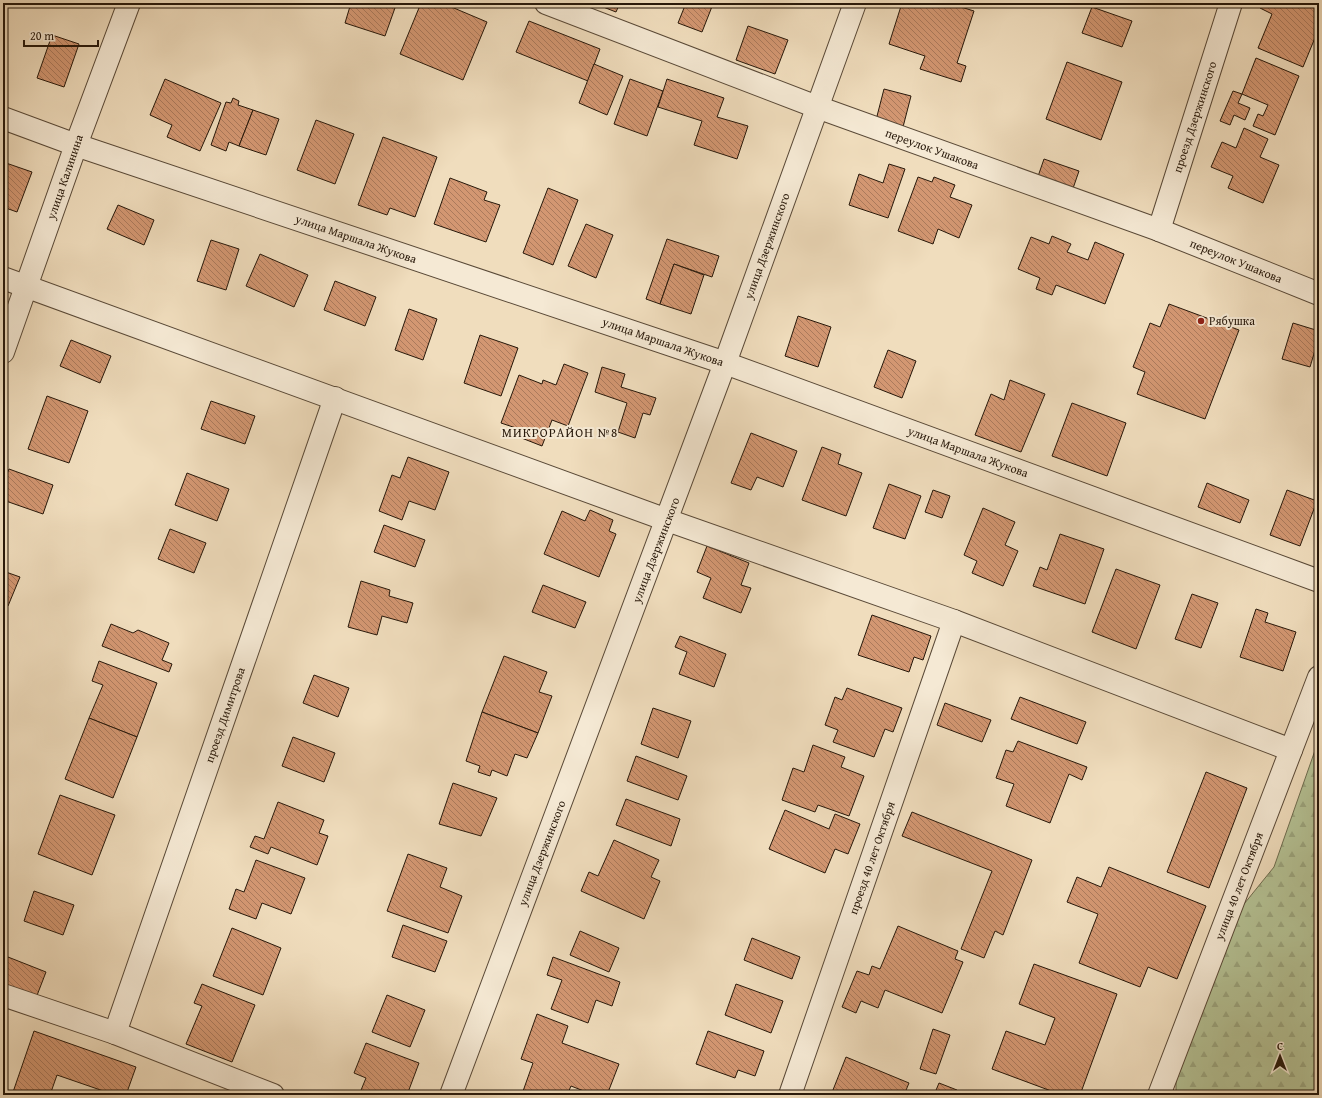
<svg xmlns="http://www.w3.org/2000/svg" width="1322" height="1098" font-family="'Gentium Book Plus',serif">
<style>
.forest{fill:url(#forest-firs);stroke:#6e6d50}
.building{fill:url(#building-back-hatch);stroke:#27180a}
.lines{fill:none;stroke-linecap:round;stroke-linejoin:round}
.minor-casing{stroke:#594937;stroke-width:24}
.minor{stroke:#f5e9d4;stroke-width:22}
.poi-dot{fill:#8f2418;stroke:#f5e9d4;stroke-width:1.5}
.labels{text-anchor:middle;stroke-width:4;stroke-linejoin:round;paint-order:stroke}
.street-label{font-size:12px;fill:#27180a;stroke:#f5e9d4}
.poi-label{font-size:12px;fill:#27180a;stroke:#f5e9d4;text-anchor:start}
.neighbourhood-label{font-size:13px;letter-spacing:1px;fill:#27180a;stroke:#f5e9d4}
</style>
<defs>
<pattern id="forest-firs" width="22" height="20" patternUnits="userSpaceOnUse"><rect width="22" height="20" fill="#b5c295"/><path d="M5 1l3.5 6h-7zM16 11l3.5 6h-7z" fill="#9ca67f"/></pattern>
<pattern id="building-back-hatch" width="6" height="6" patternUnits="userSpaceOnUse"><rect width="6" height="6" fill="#d39772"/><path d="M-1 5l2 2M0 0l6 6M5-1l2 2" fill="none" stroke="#ab7a5c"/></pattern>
</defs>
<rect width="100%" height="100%" fill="#f0ddbd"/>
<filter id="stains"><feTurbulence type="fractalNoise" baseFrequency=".005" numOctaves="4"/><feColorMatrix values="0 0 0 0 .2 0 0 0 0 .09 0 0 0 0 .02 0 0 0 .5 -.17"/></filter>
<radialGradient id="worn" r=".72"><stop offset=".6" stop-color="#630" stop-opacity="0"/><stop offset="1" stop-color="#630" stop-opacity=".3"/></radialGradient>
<polygon class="forest" points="1319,739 1319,1095 1176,1095 1176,1060 1227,925 1274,867"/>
<g class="building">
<polygon points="351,3 391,3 396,5 385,36 345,23"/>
<polygon points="421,3 442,3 487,22 463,80 400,54"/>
<polygon points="593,3 620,3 616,12"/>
<polygon points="686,3 710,3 713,4 702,32 678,23"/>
<polygon points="902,3 948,3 974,11 957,63 966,66 961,82 920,69 925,56 889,44"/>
<polygon points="1262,3 1312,3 1319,6 1319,28 1303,67 1258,48 1272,14 1260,8"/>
<polygon points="1092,7 1132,21 1122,47 1082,33"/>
<polygon points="529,21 600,49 588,81 516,52"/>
<polygon points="748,26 788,40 775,74 736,60"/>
<polygon points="52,35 79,44 64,87 37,78"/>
<polygon points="1256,58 1299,76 1275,135 1253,126 1258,114 1263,116 1268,105 1242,94"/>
<polygon points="1067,62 1122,82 1101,140 1046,119"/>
<polygon points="594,64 623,76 607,115 579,103"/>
<polygon points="165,79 221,103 200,151 167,137 172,125 150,115"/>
<polygon points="630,79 663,91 647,136 614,124"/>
<polygon points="667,79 724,98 717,117 748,126 737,159 694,145 702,121 658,107"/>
<polygon points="884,89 911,96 903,127 876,120"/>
<polygon points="1233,91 1242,94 1238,103 1250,108 1245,120 1234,115 1230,125 1220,121"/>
<polygon points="233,98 239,101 238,105 253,110 239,146 229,142 226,151 211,145 226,102 231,103"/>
<polygon points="253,110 279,119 266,155 239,146"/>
<polygon points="316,120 354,134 335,184 297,170"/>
<polygon points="1244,128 1268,139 1260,157 1279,165 1263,203 1228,188 1233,176 1211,167 1222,142 1236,148"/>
<polygon points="383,137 437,157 415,217 390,208 387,215 358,205"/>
<polygon points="1044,159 1079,171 1069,200 1034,188"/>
<polygon points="6,163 32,172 17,212 3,207 3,170"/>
<polygon points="889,164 905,169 888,218 849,205 859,174 883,183"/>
<polygon points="918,177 932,182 934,177 955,185 950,197 972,205 959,238 938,229 933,244 898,231"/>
<polygon points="450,178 487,192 484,200 500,205 486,242 434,224"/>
<polygon points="548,188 578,200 553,265 523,253"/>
<polygon points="118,205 154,220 144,245 107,229"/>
<polygon points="586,224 613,235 596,278 568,266"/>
<polygon points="1052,236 1071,244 1067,252 1088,260 1095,242 1124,254 1105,304 1056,285 1052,295 1036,289 1040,278 1018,269 1031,237 1049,244"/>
<polygon points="667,239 719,256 712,277 674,264 660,304 646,299"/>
<polygon points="211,240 239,249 226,290 197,281"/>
<polygon points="260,254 308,275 294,307 246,286"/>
<polygon points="674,264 704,275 691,314 660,304"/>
<polygon points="335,281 376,297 365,326 324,310"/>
<polygon points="1169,304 1239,330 1205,419 1137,394 1145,372 1133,367 1150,323 1160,327"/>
<polygon points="409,309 437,319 423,360 395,350"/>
<polygon points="798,316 831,327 818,367 785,356"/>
<polygon points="1293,323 1319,331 1319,337 1310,367 1282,359"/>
<polygon points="480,335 518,348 501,396 464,383"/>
<polygon points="71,340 111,356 100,383 60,366"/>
<polygon points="888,350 916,361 902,398 874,387"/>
<polygon points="564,364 588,373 568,426 552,420 542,446 519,437 522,430 501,423 519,375 542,384 543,380 556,385"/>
<polygon points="602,367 625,374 621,387 656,398 650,415 643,413 635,438 618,432 627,403 595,392"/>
<polygon points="1010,380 1045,394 1021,452 975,435 991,394 1004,400"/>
<polygon points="47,396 88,411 69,463 28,449"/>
<polygon points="211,401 255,416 245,444 201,429"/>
<polygon points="1072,403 1126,423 1107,476 1052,456"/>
<polygon points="751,433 797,451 783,487 757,477 751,490 731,483"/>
<polygon points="822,447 841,454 838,464 862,473 846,516 802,500"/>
<polygon points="408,457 449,472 435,510 409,501 402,520 379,511 392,475 400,478"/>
<polygon points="9,469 53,485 43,514 3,500 3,484"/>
<polygon points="187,473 229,489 217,521 175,505"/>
<polygon points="1207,483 1249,500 1240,523 1198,507"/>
<polygon points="889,484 921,496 905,539 873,528"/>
<polygon points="933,490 950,496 942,518 925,512"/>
<polygon points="1287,490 1317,501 1300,546 1270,535"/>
<polygon points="983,508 1015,522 1005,545 1018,551 1003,586 972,573 977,561 964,555"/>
<polygon points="590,510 613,520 609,531 616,534 599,577 544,554 562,511 585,521"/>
<polygon points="384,525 425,540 415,567 374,552"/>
<polygon points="170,529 206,543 194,573 158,559"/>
<polygon points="1060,534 1104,549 1085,604 1033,586 1040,567 1047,570"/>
<polygon points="707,546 749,563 741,585 751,588 741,613 703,598 711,578 697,572"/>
<polygon points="1116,569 1160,585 1136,649 1092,632"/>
<polygon points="3,571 20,577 8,606 3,604"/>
<polygon points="361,581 390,590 389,596 413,603 407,623 382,616 377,635 348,627"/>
<polygon points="543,585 586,602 575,628 532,612"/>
<polygon points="1192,594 1218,603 1201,648 1175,639"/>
<polygon points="1256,609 1268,613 1265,622 1296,632 1283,671 1240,657"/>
<polygon points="872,615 931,636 923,660 914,657 909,672 858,655"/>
<polygon points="111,624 133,633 138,630 169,643 162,660 172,664 169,672 102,646"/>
<polygon points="680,636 726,654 714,687 679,674 687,652 675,647"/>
<polygon points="504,656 547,672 539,692 552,696 538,733 482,712"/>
<polygon points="99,661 157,683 137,737 89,718 103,685 92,681"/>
<polygon points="314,675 349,688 338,717 303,703"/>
<polygon points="847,688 902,708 893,732 885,729 874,757 833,742 838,730 825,725 835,697 842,700"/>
<polygon points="1020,697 1086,722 1077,744 1011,719"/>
<polygon points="945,703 991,720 982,742 937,725"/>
<polygon points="653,708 691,721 678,758 641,744"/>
<polygon points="482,712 538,733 527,758 515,754 507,776 492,770 490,776 478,772 480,766 466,761"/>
<polygon points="89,718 137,737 113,798 65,779"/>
<polygon points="293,737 335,753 324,782 282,766"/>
<polygon points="1018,741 1087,767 1082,780 1069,774 1050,823 1006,806 1014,784 996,778 1006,750 1013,752"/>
<polygon points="813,745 845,757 841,767 864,776 849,816 818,805 815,812 782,800 793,768 804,772"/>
<polygon points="636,756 687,776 678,800 627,781"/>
<polygon points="1206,772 1247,788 1209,888 1167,872"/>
<polygon points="453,783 497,798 481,836 439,824"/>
<polygon points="60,795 115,815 92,875 38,854"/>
<polygon points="626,799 680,819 671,846 616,825"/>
<polygon points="278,802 324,820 319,833 328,836 317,865 271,847 268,854 250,847 255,836 264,839"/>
<polygon points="785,810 829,829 835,814 860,824 848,854 835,849 825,873 769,849"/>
<polygon points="912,812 1032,860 1003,935 995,931 984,958 961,949 992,871 902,836"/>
<polygon points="614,840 659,860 651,877 660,881 644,919 581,891 589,872 598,876"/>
<polygon points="408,854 447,868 440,887 462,896 448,933 387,911"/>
<polygon points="256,860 305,878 291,914 262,903 256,919 229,909 236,889 244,892"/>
<polygon points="1109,867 1206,906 1177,979 1148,967 1140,987 1079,963 1098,914 1067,902 1077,877 1101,887"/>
<polygon points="34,891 74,905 63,935 24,921"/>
<polygon points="403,925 447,941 435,972 392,957"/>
<polygon points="898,926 958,951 955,959 963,962 942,1013 885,990 878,1008 861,1001 856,1013 842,1007 857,971 869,975 872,966 880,969"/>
<polygon points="232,928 281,948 263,995 213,976"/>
<polygon points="580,931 619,948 609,972 570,955"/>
<polygon points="752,938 800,957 792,979 744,960"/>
<polygon points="8,957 46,972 36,998 3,985 3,970"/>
<polygon points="553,957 620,982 612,1006 596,1000 588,1023 551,1009 562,980 547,975"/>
<polygon points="1034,964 1117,994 1080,1095 1062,1095 992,1069 1006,1031 1045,1045 1055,1018 1019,1004"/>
<polygon points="202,984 255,1005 232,1062 186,1044 202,1006 194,1003"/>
<polygon points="736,984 783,1001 771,1033 725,1015"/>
<polygon points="387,995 425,1010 410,1047 372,1032"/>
<polygon points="537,1014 568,1026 562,1043 619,1064 607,1095 594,1095 571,1086 567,1095 526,1095 522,1094 533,1063 521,1059"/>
<polygon points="933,1029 950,1035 936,1074 920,1069"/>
<polygon points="34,1031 136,1067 126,1095 115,1095 57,1075 50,1095 12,1095"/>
<polygon points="708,1031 764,1051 755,1076 738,1070 735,1078 696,1064"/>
<polygon points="366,1043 419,1063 407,1095 359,1095 366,1078 354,1073"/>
<polygon points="846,1057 909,1083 904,1095 831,1095"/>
<polygon points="939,1083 957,1090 956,1095 934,1095"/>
</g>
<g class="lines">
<defs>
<g id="minor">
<polyline points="546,3 817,107 1159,230 1319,294"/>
<polyline points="3,118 76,145 725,363 1319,581"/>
<polyline points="1159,230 1231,3"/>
<polyline points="3,278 667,520 954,621 1291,750"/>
<polyline points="3,352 76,145 129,3"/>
<polyline points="3,995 115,1033 273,1095"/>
<polyline points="115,1033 335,398"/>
<polyline points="451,1095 725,363 855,3"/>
<polyline points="790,1095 954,621"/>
<polyline points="1159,1095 1319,677"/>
</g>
</defs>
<use href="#minor" class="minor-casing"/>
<use href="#minor" class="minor"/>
</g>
<circle class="poi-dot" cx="1201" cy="321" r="4"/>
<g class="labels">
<g class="street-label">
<text transform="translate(1195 117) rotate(-72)" y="4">проезд Дзержинского</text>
<text transform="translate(932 149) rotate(20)" y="4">переулок Ушакова</text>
<text transform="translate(65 177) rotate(-71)" y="4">улица Калинина</text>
<text transform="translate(356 239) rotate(19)" y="4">улица Маршала Жукова</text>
<text transform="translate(767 246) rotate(-70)" y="4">улица Дзержинского</text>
<text transform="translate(1236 261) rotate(22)" y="4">переулок Ушакова</text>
<text transform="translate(663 342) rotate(19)" y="4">улица Маршала Жукова</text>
<text transform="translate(968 452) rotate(20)" y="4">улица Маршала Жукова</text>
<text transform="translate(656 550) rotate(-69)" y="4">улица Дзержинского</text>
<text transform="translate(225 715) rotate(-71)" y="4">проезд Димитрова</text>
<text transform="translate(542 853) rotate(-69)" y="4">улица Дзержинского</text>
<text transform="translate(872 858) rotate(-71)" y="4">проезд 40 лет Октября</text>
<text transform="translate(1239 886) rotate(-69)" y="4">улица 40 лет Октября</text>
</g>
<g class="poi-label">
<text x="1209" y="325">Рябушка</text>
</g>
<g class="neighbourhood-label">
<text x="560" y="437">МИКРОРАЙОН №8</text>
</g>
</g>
<rect width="1322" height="1098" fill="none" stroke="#f0ddbd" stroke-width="16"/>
<rect x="4" y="4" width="1314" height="1090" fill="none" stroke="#27180a" stroke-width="2"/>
<rect x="8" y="8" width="1306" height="1082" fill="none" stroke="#27180a"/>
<g transform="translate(1280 1056)" stroke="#f5e9d4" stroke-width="3" paint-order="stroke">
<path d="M0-3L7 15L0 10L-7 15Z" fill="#27180a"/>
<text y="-6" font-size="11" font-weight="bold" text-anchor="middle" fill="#27180a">С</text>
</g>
<path d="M24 40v6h74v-6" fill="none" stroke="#27180a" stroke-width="2"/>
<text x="30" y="40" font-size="12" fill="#27180a" stroke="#f5e9d4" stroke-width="3" paint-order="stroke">20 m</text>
<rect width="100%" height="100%" filter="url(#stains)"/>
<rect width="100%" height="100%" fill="url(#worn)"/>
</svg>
